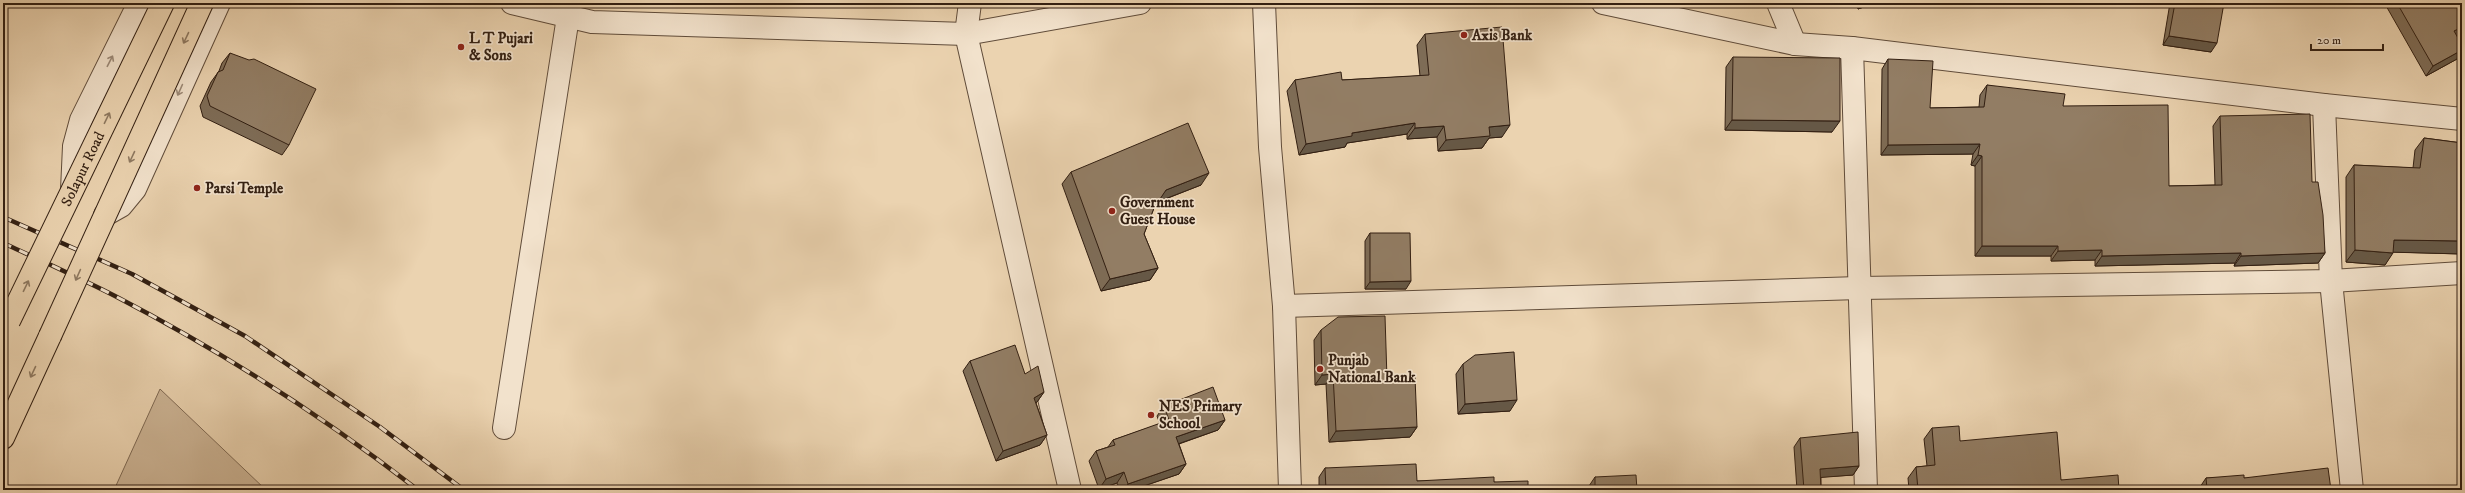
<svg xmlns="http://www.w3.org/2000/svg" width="2465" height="493" font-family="'IM FELL DW Pica',serif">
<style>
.grass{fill:#ccb495;stroke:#7f6a54}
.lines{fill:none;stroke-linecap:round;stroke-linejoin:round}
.minor-casing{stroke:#604c3a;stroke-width:24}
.major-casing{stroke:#321f12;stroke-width:24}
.minor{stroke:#f2e2cc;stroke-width:22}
.major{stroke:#ebd3b0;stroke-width:22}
.rail-casing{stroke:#321f12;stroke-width:4.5}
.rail{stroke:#f2e2cc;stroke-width:3;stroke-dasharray:9;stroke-linecap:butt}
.major-bridge-casing{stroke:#321f12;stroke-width:24;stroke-linecap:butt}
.major-bridge{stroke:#ebd3b0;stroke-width:22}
.wall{fill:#7e6c56;stroke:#321f12}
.shaded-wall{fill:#665846;stroke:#321f12}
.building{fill:#927d64;stroke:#321f12}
.oneway{stroke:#8e7961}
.oneway2{stroke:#9c8a78}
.poi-dot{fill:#8f2418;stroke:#f2e2cc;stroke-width:1.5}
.labels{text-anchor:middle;stroke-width:3.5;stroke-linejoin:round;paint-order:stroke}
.poi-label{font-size:15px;font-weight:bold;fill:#321f12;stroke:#f2e2cc;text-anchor:start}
.street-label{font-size:15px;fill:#321f12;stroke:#f2e2cc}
</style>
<rect width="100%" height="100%" fill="#ebd3b0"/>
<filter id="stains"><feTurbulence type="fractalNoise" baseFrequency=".005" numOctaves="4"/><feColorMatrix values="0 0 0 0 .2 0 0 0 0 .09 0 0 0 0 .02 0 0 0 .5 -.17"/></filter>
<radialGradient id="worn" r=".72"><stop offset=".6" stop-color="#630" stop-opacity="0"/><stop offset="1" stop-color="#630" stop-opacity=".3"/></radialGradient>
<polygon class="grass" points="160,389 266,490 114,490"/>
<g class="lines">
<defs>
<g id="minor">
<polyline points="512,3 592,22 966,34 1140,3"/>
<polyline points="970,3 966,34 1070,490"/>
<polyline points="1264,3 1270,147 1284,306 1290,490"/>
<polyline points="1603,3 1795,44 1852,48 2324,105 2462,119"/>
<polyline points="1778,3 1795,44"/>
<polyline points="1852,48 1866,490"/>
<polyline points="2324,105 2331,281 2352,490"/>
<polyline points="72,190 74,146 81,120 139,3"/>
<polyline points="105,215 121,206 135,189 219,3"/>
<polyline points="1284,306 1859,288 2331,281 2462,273"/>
<polyline points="504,428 568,17"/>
</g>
<polyline id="major" points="3,438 50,336"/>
</defs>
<use href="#minor" class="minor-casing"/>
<use href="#major" class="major-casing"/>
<use href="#minor" class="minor"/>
<use href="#major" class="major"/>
<defs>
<g id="rail">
<polyline points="3,217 132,274 245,336 380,427 464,490"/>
<path d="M3 243C40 260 78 277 115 296 221 351 324 417 418 490"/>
</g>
</defs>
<use href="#rail" class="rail-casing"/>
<use href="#rail" class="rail"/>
<defs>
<g id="major-bridge">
<path id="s1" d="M9 321 163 3"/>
<polyline points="50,336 202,3"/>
</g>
</defs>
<use href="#major-bridge" class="major-bridge-casing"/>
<use href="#major-bridge" class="major-bridge"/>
</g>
<g class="wall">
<polygon points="1856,3 1875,3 1858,9"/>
<polygon points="2170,3 2224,3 2211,52 2163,45"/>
<polygon points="2385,3 2462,3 2462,33 2457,36 2457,59 2426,76 2385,4"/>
<polygon points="1425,34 1502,137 1489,138 1482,148 1438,151 1437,137 1407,139 1407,134 1347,143 1345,147 1299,155 1287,91 1295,80 1342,80 1420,76 1417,45"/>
<polygon points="230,53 289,145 282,155 203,117 200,106 211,82 219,71 222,63"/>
<polygon points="1733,57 1832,132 1725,130 1726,67"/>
<polygon points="1888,59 1930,108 1979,107 1980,95 1987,85 2063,106 2169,186 2215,185 2213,126 2220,116 2312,182 2325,253 2318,263 2234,266 2235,263 2095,266 2095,260 2051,261 2051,256 1975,256 1975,166 1971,165 1973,154 1881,155 1882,69"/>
<polygon points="2424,138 2462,143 2462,254 2393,252 2385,265 2346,262 2346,177 2354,165 2413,168 2415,150"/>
<polygon points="1071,172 1201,185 1158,202 1154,208 1144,234 1158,268 1150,280 1101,291 1062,184"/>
<polygon points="1370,233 1406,289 1365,289 1365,241"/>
<polygon points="1321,330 1387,379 1417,427 1410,437 1329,442 1326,384 1315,385 1314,340"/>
<polygon points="970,361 1025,374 1044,392 1037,402 1036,403 1047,435 1040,445 996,461 963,371"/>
<polygon points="1463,364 1510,411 1458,414 1456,374"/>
<polygon points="1164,406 1225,420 1218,430 1179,444 1186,464 1179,474 1132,490 1120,490 1117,483 1099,489 1089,461 1096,451 1108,447 1113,440 1160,424 1157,416"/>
<polygon points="1932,428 1960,441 2061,480 2119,490 1909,490 1908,478 1916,467 1927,466 1924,439"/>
<polygon points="1800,438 1859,466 1853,475 1821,477 1821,490 1797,490 1794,447"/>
<polygon points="1325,468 1417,481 1494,482 1528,490 1319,490 1319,477"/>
<polygon points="1595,477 1637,490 1589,490 1589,486"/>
<polygon points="2206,478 2244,478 2331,490 2198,490"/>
</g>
<g class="shaded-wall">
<polygon points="1862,3 1875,3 1858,9"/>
<polygon points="2462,27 2462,33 2447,41 2454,31"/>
<polygon points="2169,36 2217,43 2211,52 2163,45"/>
<polygon points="2462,50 2462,51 2457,59 2426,76 2433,66"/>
<polygon points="1732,120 1840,121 1832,132 1725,130"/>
<polygon points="1415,123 1407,134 1347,143 1345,147 1299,155 1306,144 1352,133"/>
<polygon points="1510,125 1502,137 1489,138 1482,148 1438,151 1446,140 1489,127"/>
<polygon points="1444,126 1437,137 1407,139 1415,128"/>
<polygon points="1980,144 1973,154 1881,155 1888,145"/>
<polygon points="1978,155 1982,156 1975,166 1971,165"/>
<polygon points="1209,173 1201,185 1157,202 1166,190"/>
<polygon points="2394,240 2462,241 2462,254 2386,252"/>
<polygon points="1982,246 2058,246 2051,256 1975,256"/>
<polygon points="2102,250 2095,260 2051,261 2058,251"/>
<polygon points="2355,250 2393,253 2385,265 2346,262"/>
<polygon points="2241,253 2235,263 2095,266 2102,256"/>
<polygon points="2325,253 2318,263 2234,266 2241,256"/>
<polygon points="1158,268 1150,280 1101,291 1110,279"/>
<polygon points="1411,281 1406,289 1365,289 1370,282"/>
<polygon points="1333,374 1326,384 1315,385 1322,375"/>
<polygon points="1044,392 1037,402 1027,408 1034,398"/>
<polygon points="1517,400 1510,411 1458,414 1465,404"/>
<polygon points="1225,420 1218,430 1169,447 1176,437"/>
<polygon points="1417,427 1410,437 1329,442 1336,431"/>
<polygon points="1047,435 1040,445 996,461 1003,451"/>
<polygon points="1186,464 1179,474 1132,490 1124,490 1128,484"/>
<polygon points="1859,466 1853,475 1814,478 1820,469"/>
<polygon points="1124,472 1117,483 1099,489 1106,479"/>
</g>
<g class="building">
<polygon points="2175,3 2224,3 2217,43 2169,36"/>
<polygon points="2397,3 2462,3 2462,27 2454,31 2462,45 2462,50 2433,66"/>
<polygon points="1502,27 1510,125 1489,127 1490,136 1446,140 1444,126 1415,128 1415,123 1352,133 1352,136 1306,144 1295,80 1341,72 1342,80 1429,75 1425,34"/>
<polygon points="230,53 249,60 254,59 316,89 289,145 210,106 207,96 218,72 223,70"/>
<polygon points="1733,57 1840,58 1840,121 1732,120"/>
<polygon points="1888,59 1933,61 1930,108 1984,107 1987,85 2065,94 2063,106 2168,105 2169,186 2222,185 2220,116 2310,114 2312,182 2318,182 2323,215 2325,253 2241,256 2241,253 2102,256 2102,250 2058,251 2058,246 1982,246 1982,156 1978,155 1980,144 1888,145"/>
<polygon points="1188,123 1209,173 1166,190 1154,208 1144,234 1158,268 1110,279 1071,172"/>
<polygon points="2424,138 2462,143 2462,241 2394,240 2393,253 2355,250 2354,165 2420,168"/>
<polygon points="1370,233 1410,233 1411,281 1370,282"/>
<polygon points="1385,316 1387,379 1415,377 1417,427 1336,431 1333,374 1322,375 1321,330 1338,317"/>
<polygon points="1015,345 1025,374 1038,366 1044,392 1034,398 1047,435 1003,451 970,361"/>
<polygon points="1514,352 1517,400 1465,404 1463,364 1475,355"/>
<polygon points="1213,387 1225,420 1176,437 1186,464 1128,484 1124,472 1106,479 1096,451 1115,445 1113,440 1169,420 1164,406"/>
<polygon points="1959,426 1960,441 2057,432 2061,480 2118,475 2119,490 1918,490 1916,467 1935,465 1932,428"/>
<polygon points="1858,432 1859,466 1820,469 1821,490 1804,490 1800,438"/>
<polygon points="1416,464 1417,481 1494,477 1494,482 1528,481 1528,490 1326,490 1325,468"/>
<polygon points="2328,468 2331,490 2197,490 2207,489 2206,478 2244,475 2244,478"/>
<polygon points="1636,475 1637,490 1595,490 1595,477"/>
</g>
<defs><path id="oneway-shaft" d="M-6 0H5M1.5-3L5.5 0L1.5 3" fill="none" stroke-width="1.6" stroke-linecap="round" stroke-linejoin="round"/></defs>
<g class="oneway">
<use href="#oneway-shaft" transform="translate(186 38) rotate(115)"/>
<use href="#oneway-shaft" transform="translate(107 118) rotate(-64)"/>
<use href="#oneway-shaft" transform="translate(132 157) rotate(115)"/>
<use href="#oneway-shaft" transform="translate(78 275) rotate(114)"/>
<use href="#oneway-shaft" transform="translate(26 286) rotate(-64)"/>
<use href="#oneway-shaft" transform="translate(33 372) rotate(115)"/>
</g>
<g class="oneway2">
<use href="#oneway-shaft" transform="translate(110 61) rotate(-63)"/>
<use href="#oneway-shaft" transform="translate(180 90) rotate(114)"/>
</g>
<g class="poi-dot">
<circle cx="1464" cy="35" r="4"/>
<circle cx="461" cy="47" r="4"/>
<circle cx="197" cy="188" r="4"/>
<circle cx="1112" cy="211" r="4"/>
<circle cx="1320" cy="369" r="4"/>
<circle cx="1151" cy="415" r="4"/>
</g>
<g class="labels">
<g class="poi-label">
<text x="1472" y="40">Axis Bank</text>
<text x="469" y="43">L T Pujari<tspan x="469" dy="17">&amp; Sons</tspan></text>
<text x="205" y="193">Parsi Temple</text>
<text x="1120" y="207">Government<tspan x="1120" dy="17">Guest House</tspan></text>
<text x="1328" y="365">Punjab<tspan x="1328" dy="17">National Bank</tspan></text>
<text x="1159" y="411">NES Primary<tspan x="1159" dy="17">School</tspan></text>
</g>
<g class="street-label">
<text dy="5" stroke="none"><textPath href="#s1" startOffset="169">Solapur Road</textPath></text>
</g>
</g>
<rect width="2465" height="493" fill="none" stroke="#ebd3b0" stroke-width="16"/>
<rect x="4" y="4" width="2457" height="485" fill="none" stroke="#321f12" stroke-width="2"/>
<rect x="8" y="8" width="2449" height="477" fill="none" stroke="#321f12"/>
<path d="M2311 44v6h72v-6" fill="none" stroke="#321f12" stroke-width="2"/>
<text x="2317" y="44" font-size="12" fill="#321f12" stroke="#f2e2cc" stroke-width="3" paint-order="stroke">20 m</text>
<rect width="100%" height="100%" filter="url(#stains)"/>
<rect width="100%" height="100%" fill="url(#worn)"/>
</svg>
